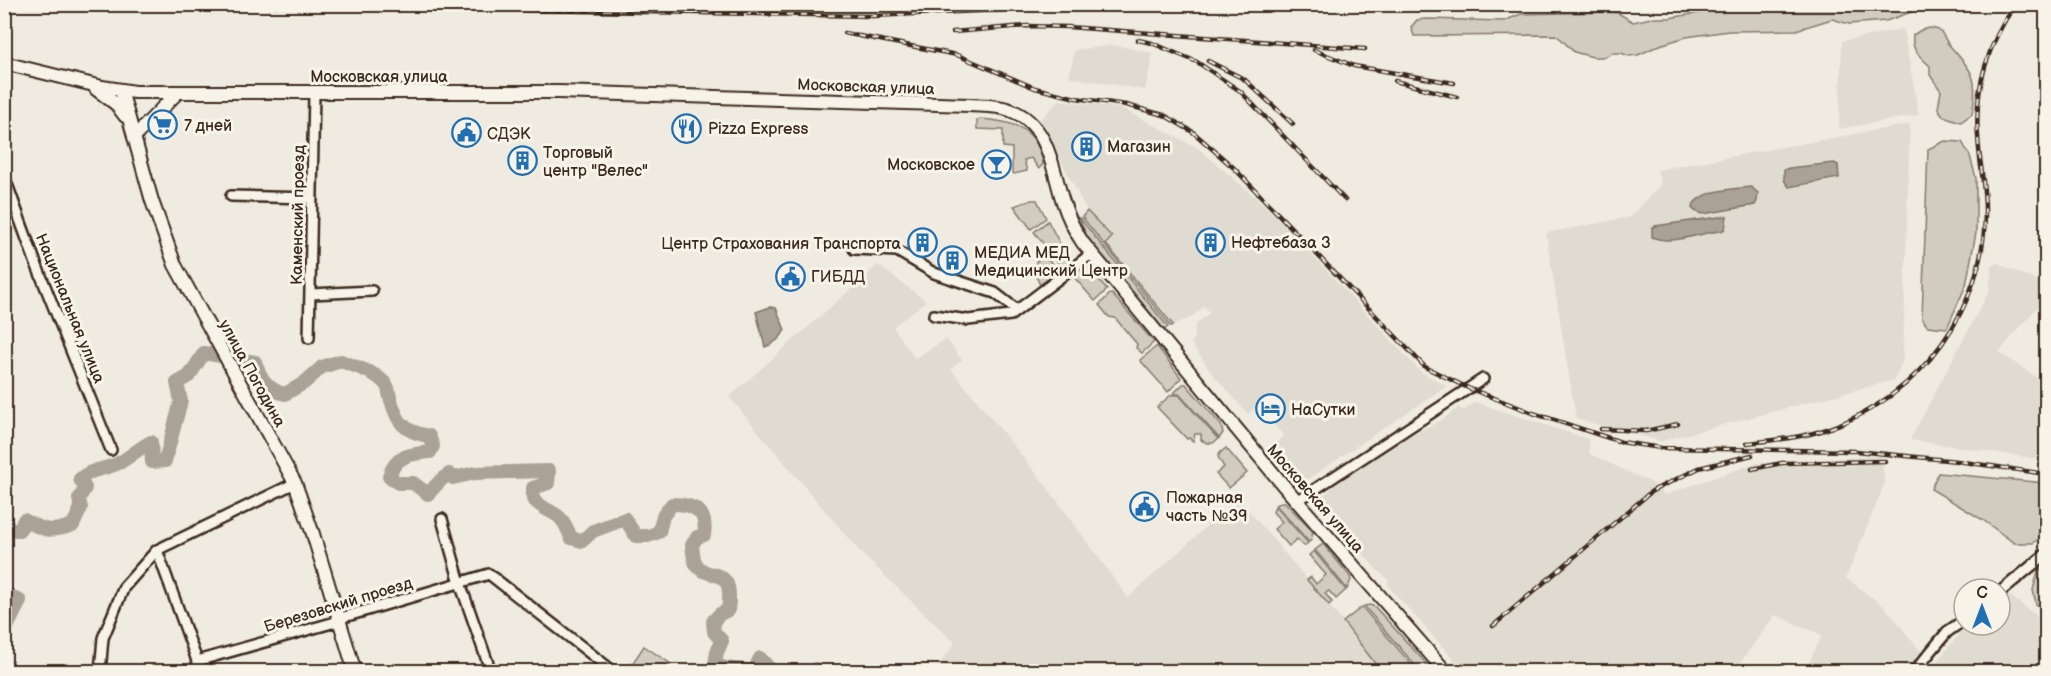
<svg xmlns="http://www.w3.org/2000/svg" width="2051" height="676" font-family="'Balsamiq Sans',sans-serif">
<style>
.built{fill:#e0dbd0}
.green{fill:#d1cbc0;stroke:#867a6f;stroke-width:1.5}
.water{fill:#aaa296;stroke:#7e7266;stroke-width:1.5}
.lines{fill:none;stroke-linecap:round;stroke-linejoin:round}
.river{stroke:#aaa296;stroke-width:14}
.street-casing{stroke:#3b2a1e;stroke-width:14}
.secondary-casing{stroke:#3b2a1e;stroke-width:16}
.street{stroke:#f7f3e8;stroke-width:9}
.secondary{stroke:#f7f3e8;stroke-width:12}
.rail-casing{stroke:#3b2a1e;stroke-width:4.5}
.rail{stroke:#f7f3e8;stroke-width:2;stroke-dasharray:7;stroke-linecap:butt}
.labels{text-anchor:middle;stroke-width:6;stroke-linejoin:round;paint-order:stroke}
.street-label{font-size:16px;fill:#3b2a1e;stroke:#f7f3e8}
.poi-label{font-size:16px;fill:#3b2a1e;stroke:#f7f3e8;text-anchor:start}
</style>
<rect width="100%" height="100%" fill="#efebe0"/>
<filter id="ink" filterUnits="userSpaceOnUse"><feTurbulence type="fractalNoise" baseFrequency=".0167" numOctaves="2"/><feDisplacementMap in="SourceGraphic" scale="12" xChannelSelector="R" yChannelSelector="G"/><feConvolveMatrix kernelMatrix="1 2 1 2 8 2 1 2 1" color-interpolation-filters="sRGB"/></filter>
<g filter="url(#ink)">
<g class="built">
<polygon points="1903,29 1919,115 1839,129 1842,41"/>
<polygon points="1114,45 1153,53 1145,90 1069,77 1075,50"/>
<polygon points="1059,100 1121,108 1198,148 1268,208 1421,372 1447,386 1305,481 1301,481 1271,446 1284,436 1257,406 1248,414 1211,372 1191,343 1194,340 1195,325 1209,313 1205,306 1190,318 1173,325 1106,244 1112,237 1087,211 1040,120"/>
<polygon points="1910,124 1903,360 1894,380 1661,441 1576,419 1546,233 1630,217 1661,184 1657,170"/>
<polygon points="1997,263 2046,285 2046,297 1999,352 2046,384 2046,460 1910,440 1989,291 1992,267"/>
<polygon points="878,265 926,301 893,327 915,358 946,339 962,360 951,369 1045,484 1128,598 1207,526 1205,523 1216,515 1217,516 1238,498 1343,622 1381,671 944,671 938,666 955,643 860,552 729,397"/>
<polygon points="1475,402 1588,439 1590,454 1648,481 1659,488 1664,495 1756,463 1881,456 1885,483 1846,578 1886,608 1922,653 1906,671 1805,671 1822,635 1775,615 1734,671 1464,671 1389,587 1388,579 1377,570 1318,500 1330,490 1331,487 1400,440 1440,421 1459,407 1463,411"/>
<polygon points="2009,595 2046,623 2046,659 2038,671 1929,671 1967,625 2000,625 2000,601"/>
</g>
<g class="green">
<polygon points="1738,5 1919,5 1914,11 1886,21 1849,24 1832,19 1796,30 1729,31 1686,37 1660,45 1638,55 1629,56 1621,53 1612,53 1604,57 1593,57 1574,52 1561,39 1555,35 1414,36 1411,27 1417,20 1426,19 1504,21 1521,14 1609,12 1618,13 1633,22 1651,18 1669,18 1705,12 1722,6"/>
<path d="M1930 28C1946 30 1941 36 1950 46 1973 72 1979 78 1972 114L1961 122 1943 116 1938 108 1941 91 1930 75V66C1919 56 1911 50 1913 35L1921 30Z"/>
<path d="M980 119C1011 121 1038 127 1043 164L1039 169 1031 158 1024 160 1027 171 1014 174 1012 171V148L1003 147V130L977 129V121Z"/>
<polygon points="1945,141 1962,142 1970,156 1976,178 1976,233 1966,285 1947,328 1927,326 1922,318 1928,149"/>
<polygon points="1031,200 1037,200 1046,218 1031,229 1014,206"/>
<polygon points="1087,211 1112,237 1106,244 1173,325 1171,327 1082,217"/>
<polygon points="1079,217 1168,327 1163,331 1093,246 1086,235"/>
<polygon points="1048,221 1068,259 1070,264 1063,269 1034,232"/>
<polygon points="1044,257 1055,266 1056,275 1050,282 1040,285 1036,276 1036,261"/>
<polygon points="1086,266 1107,290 1095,301 1073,276"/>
<polygon points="1110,294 1112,294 1154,342 1142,353 1136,348 1137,344 1115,318 1109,317 1099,305"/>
<polygon points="1157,346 1181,378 1168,392 1140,360"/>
<polygon points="1183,384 1186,384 1221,425 1223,433 1219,438 1179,394 1173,394"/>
<polygon points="1171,395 1179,395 1218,439 1213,443 1207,443 1201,440 1201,434 1195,434 1193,441 1189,438 1187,439 1157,407"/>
<polygon points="1226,448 1247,473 1229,488 1216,474 1224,467 1218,457 1220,453"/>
<polygon points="1938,473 2046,483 2046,535 2033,543 2014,543 1983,520 1931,489"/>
<polygon points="1281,502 1285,502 1313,532 1311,540 1309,542 1276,505"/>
<polygon points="1275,506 1308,543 1304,546 1297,539 1289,546 1274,529 1282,522 1273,512"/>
<polygon points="1323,544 1349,575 1351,580 1347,589 1315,550"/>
<polygon points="1314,551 1346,590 1336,599 1329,591 1325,593 1332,602 1329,605 1307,580 1311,577 1316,584 1326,575 1309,555"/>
<polygon points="2046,566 2046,612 2036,604 2033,590 2038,571"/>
<polygon points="1370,605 1375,607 1433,671 1420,671 1364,606"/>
<polygon points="1362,607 1417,671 1381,671 1343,622"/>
<polygon points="644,646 671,664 665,671 643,671 632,664"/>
</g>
<g class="water">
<polygon points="1834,163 1838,165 1839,178 1789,187 1784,180 1784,170 1789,168"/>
<path d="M1751 187 1758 193 1757 201 1755 205 1703 214 1695 211 1692 208C1697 190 1736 189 1751 187Z"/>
<path d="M1727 216 1725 229 1721 231C1700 232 1673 246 1652 237V228L1655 226Z"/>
<path d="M770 307 776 308 785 330C781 338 774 344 765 347L756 312Z"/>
</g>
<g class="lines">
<g class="river">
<path d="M4 531 11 528 19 531 24 520C45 531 50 533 73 525L81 508 79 499 85 488 80 479C92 468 105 470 119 463 130 457 139 448 151 442L152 462 165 461 181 401 177 383 189 376 204 353 255 362C260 378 268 390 285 394L304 383 322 367 341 361C356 367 377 372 387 386 389 389 389 396 391 400 397 422 404 432 429 436L433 446 430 452C410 454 396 455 389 476L398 483H413L428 494 441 480 449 474 453 478 475 473 549 471 548 483 533 488V499C552 518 560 507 571 538L582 541 593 531 625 519 636 536H648L659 532 663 516 672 504C694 504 708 511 704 535L697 537 692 545C693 551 693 559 696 564 708 583 735 562 728 610L720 614 713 621 714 632 722 641 717 652 715 664 725 668 754 671 760 658 773 672"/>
<polyline points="4,592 20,601 4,633"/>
<polyline points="813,672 816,669 818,672"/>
</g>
<defs>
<g id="street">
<polyline points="4,176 35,261 111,450"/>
<polyline points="231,196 312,198"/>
<polyline points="854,249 897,251 934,273 995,293 1017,310"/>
<polyline points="311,294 372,291"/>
<polyline points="934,315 968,320 1011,315 1091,254"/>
<polyline points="309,338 314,93"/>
<polyline points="1297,501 1483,379"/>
<polyline points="442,519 460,583 491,672"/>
<polyline points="157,550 201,672"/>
<polyline points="2000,592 2046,554"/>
<polyline points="197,661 339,621 344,617 489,574 614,672"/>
<polyline points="100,672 103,638 124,587 157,550 295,483"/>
<polyline points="1914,672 1947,632 1964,620"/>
</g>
<g id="secondary">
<path d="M4 63 102 87 135 92H559L969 105C983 106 998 105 1010 110 1049 124 1052 168 1063 202 1068 217 1074 230 1083 243L1283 485 1446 672"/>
<polyline points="96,89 116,104 125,116"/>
<polyline points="121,90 152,201 175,265 295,483 313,534 355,672"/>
<polyline points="134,137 178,92"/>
</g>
</defs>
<use href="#street" class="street-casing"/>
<use href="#secondary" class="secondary-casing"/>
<use href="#street" class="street"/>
<use href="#secondary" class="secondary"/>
<defs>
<g id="rail">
<polyline points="198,4 873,16 1020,9 1072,4"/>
<polyline points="953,32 1026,26 1068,27 1365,49"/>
<polyline points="844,33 957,55 1035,88 1076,98 1126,105 1164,115 1193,132 1234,168 1425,367 1468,388 1533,413 1621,442 1661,448 1856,451 1957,461 2046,474"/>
<polyline points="1138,40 1152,43 1197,62 1240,91 1345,200"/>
<polyline points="1314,50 1354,66 1454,83"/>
<polyline points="1208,61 1244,79 1293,124"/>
<polyline points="1395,81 1457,97"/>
<polyline points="1601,429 1646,431 1678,424"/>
<path d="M1747 443C1774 440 1801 438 1827 429 1921 397 1986 308 1985 209 1985 184 1979 161 1978 136 1974 89 1988 42 2016 4"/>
<polyline points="1752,469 1782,463 1885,461"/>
<polyline points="1493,626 1652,491 1699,468 1752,455"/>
</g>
</defs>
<use href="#rail" class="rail-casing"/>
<use href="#rail" class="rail"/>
</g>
</g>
<defs>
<symbol id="supermarket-ring" viewBox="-11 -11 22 22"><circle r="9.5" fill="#f7f3e8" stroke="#1f6fb2" stroke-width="1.5"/><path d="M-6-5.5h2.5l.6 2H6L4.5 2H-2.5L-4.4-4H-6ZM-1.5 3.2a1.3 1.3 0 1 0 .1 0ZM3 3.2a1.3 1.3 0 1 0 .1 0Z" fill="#1f6fb2"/></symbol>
<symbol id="restaurant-ring" viewBox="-11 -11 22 22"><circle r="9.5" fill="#f7f3e8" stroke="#1f6fb2" stroke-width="1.5"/><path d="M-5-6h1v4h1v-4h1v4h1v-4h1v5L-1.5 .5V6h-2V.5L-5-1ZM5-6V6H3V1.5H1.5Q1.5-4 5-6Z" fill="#1f6fb2"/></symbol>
<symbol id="civic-ring" viewBox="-11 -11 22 22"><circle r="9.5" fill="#f7f3e8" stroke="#1f6fb2" stroke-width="1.5"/><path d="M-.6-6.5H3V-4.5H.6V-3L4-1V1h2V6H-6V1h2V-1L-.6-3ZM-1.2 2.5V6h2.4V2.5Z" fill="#1f6fb2"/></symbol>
<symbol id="building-ring" viewBox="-11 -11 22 22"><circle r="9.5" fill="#f7f3e8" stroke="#1f6fb2" stroke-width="1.5"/><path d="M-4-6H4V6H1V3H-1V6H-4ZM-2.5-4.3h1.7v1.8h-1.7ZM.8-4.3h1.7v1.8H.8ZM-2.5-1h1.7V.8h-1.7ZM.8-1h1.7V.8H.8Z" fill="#1f6fb2"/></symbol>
<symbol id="bar-ring" viewBox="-11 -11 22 22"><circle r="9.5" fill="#f7f3e8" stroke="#1f6fb2" stroke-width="1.5"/><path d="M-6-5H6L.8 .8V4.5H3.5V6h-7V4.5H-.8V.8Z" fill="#1f6fb2"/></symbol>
<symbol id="hotel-ring" viewBox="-11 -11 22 22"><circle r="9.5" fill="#f7f3e8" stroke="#1f6fb2" stroke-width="1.5"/><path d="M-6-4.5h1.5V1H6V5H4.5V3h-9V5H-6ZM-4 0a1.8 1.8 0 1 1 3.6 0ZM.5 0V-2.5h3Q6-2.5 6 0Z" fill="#1f6fb2"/></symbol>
</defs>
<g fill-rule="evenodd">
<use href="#supermarket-ring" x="146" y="108" width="33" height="33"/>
<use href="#restaurant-ring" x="670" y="112" width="33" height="33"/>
<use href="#civic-ring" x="450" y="116" width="33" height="33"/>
<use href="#building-ring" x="1070" y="130" width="33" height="33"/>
<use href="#building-ring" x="506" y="144" width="33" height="33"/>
<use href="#bar-ring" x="980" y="148" width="33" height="33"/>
<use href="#building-ring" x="1194" y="226" width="33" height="33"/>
<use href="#building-ring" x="906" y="226" width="33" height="33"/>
<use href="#building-ring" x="936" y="244" width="33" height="33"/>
<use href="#civic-ring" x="774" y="260" width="33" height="33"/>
<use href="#hotel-ring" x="1254" y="392" width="33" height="33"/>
<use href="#civic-ring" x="1128" y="490" width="33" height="33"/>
</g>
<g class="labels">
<g class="street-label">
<text x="379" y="82">Московская улица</text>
<text transform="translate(866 86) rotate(2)" y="6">Московская улица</text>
<text transform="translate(297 215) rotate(-89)" y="6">Каменский проезд</text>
<text transform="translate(71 308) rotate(68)" y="6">Национальная улица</text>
<text transform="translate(253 373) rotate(61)" y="6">улица Погодина</text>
<text transform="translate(1316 498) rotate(49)" y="6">Московская улица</text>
<text transform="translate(338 604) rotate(-17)" y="6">Березовский проезд</text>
</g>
<g class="poi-label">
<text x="184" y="131">7 дней</text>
<text x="708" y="134">Pizza Express</text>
<text x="487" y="139">СДЭК</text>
<text x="1107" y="152">Магазин</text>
<text x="543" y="158">Торговый<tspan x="543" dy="18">центр "Велес"</tspan></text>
<text x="975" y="170" text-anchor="end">Московское</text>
<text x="1231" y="248">Нефтебаза 3</text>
<text x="901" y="249" text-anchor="end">Центр Страхования Транспорта</text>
<text x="974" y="258">МЕДИА МЕД<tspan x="974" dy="18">Медицинский Центр</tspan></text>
<text x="811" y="282">ГИБДД</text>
<text x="1291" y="415">НаСутки</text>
<text x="1166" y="503">Пожарная<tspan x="1166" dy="18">часть №39</tspan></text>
</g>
</g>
<rect width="2051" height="676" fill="none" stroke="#f7f3e8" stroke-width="24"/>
<rect x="12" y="12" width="2027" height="652" fill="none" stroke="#3b2a1e" stroke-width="2" filter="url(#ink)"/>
<g transform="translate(1982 607)"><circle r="28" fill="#f7f3e8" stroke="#aca397" stroke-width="1.5"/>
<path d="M0-4.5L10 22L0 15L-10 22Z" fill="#1f6fb2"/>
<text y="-9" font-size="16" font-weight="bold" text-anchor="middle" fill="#3b2a1e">С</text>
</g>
</svg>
